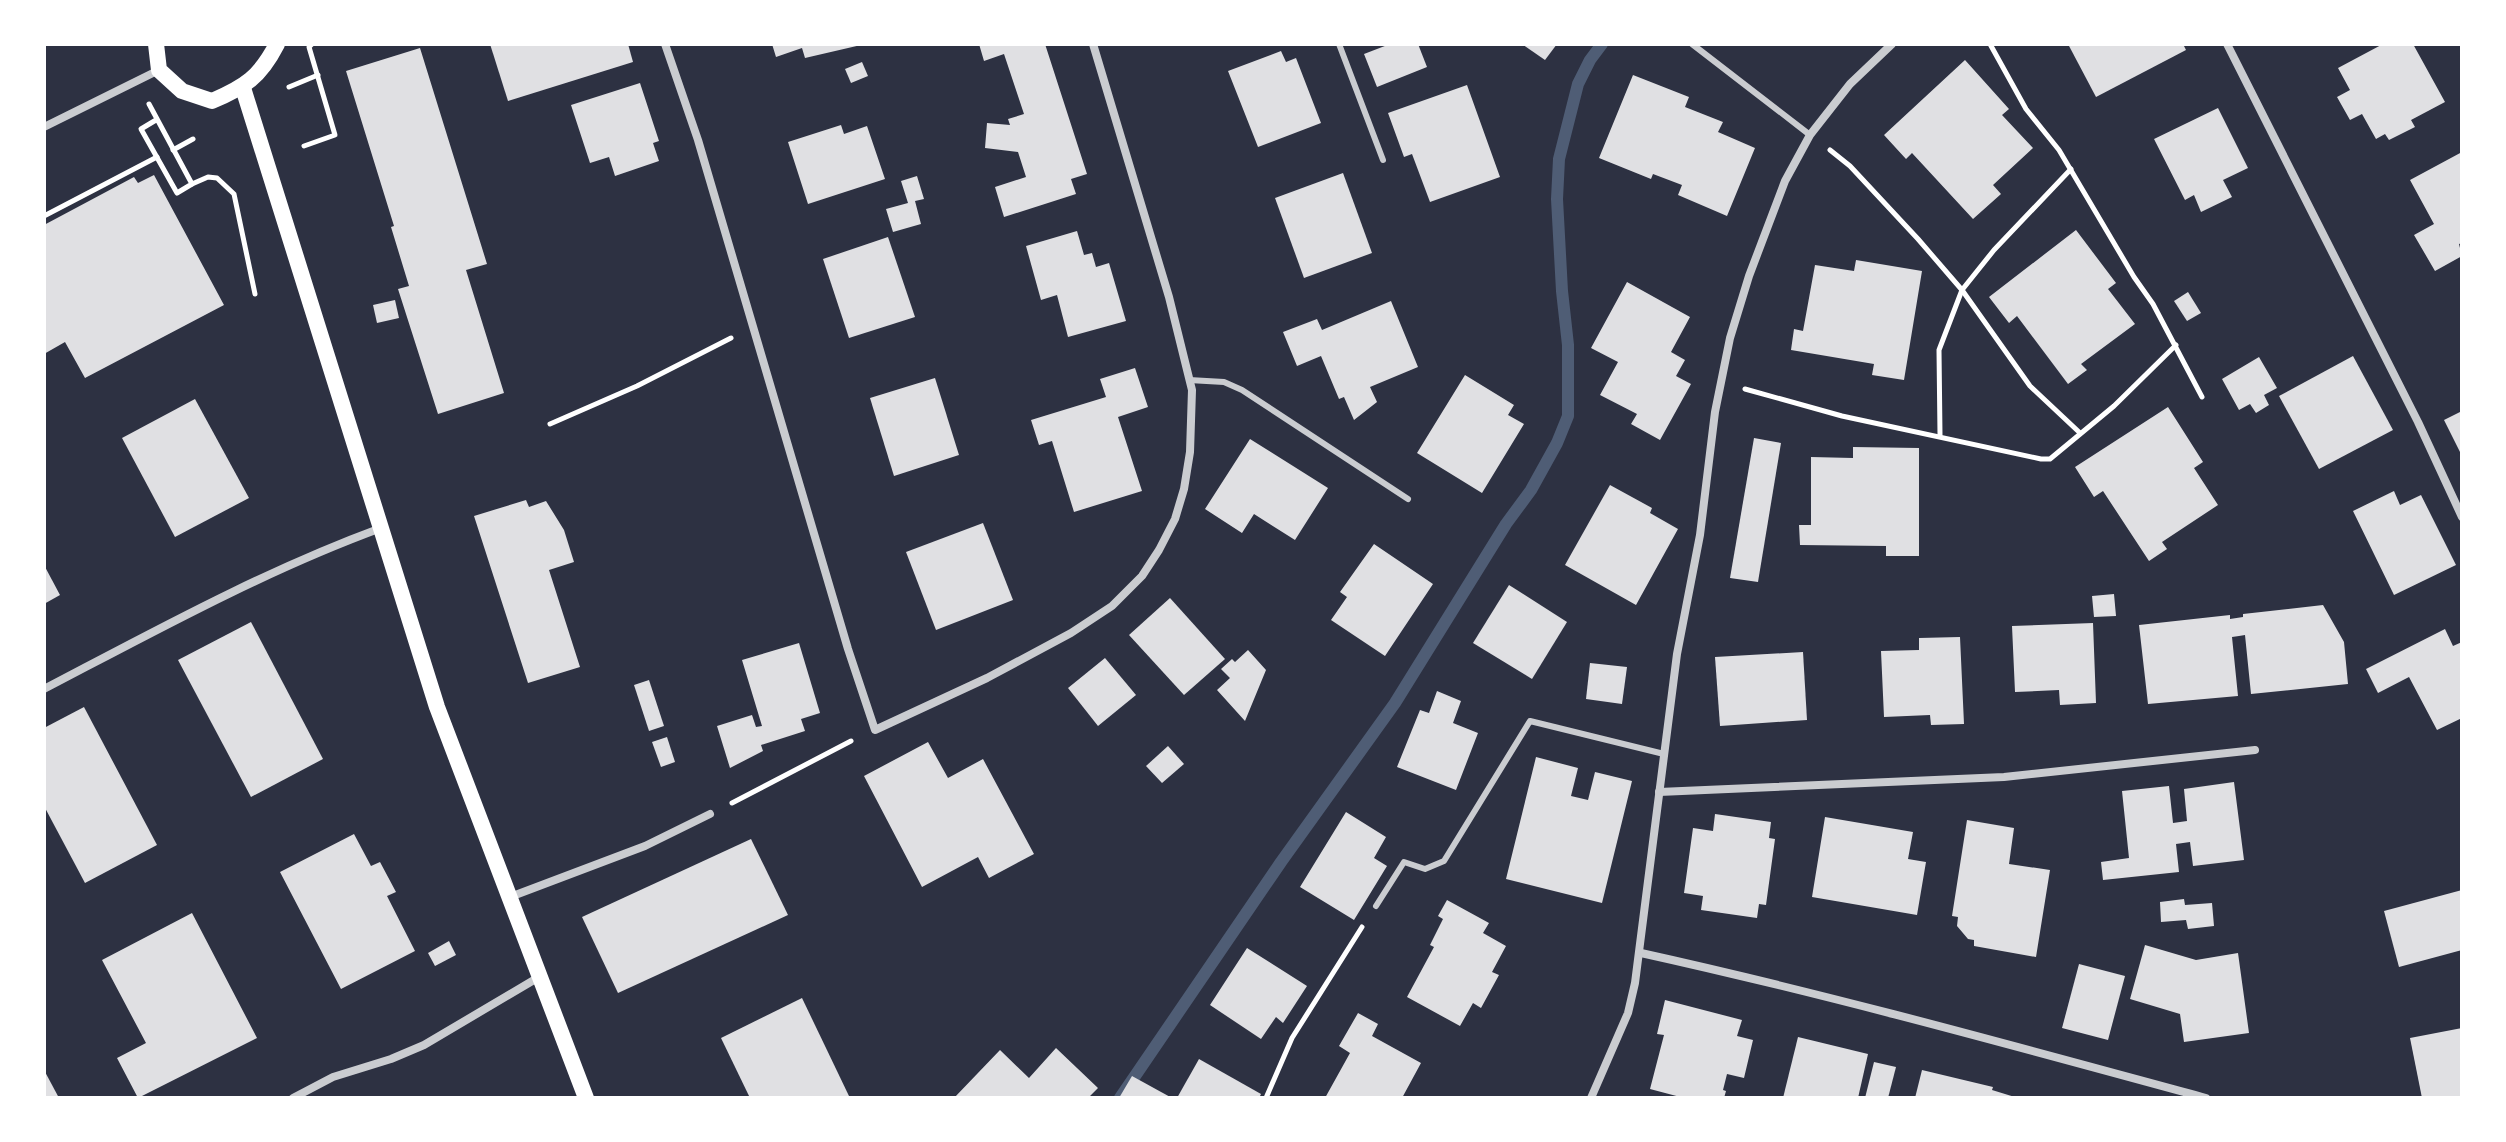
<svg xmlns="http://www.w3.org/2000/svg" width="2506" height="1142" font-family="'Varela Round',sans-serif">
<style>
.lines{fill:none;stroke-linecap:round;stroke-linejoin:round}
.stream{stroke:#4f5d75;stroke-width:12}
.building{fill:#e0e0e3}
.path{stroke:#fff;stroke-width:5}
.service{stroke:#caccd0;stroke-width:6}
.minor{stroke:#caccd0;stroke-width:8}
.secondary{stroke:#fff;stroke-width:16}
</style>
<rect width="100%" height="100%" fill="#2d3142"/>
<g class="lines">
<polyline class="stream" points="1120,1098 1281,862 1395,703 1506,524 1531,490 1557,443 1568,416 1568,345 1562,291 1557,199 1559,159 1578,84 1590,60 1602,44"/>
</g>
<g class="building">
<polygon points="490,44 628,44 633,62 508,101"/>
<polygon points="772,44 861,44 861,45 805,58 802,48 776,57"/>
<polygon points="979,44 1045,44 1087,174 1071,179 1076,194 1004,217 995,187 1026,177 1018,152 985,148 987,123 1010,125 1008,119 1024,114 1004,54 984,61"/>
<polygon points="1390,44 1418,44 1427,67 1377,87 1364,54"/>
<polygon points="1522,44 1557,44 1545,60"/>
<polygon points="2068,44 2183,44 2186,50 2096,97"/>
<polygon points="2383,44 2413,44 2445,102 2411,120 2415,127 2389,140 2385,134 2376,139 2362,114 2350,120 2337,97 2350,90 2338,68"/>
<polygon points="420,48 487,264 466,270 504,393 438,414 398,289 409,286 391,227 394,226 346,71"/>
<polygon points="1281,51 1286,62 1296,58 1321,123 1258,147 1228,71"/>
<polygon points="1965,60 2009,109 2002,115 2033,148 1993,185 2001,194 1973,219 1912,153 1906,159 1884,135"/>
<polygon points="862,62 868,76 851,83 845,69"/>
<polygon points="1633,75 1689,97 1685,107 1723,122 1718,132 1755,148 1727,216 1678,195 1682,185 1653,174 1651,179 1599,158"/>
<polygon points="640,83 659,141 653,143 659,161 615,176 609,157 590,163 571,105"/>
<polygon points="1467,85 1500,177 1430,202 1412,154 1404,157 1388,113"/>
<polygon points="2218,108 2248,168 2223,180 2232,197 2201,212 2194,195 2185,200 2154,139"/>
<polygon points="841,125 844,134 867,126 885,179 808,204 788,142"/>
<polygon points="2462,152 2462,243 2459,244 2462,256 2435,271 2414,235 2434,224 2410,180"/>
<polygon points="1343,173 1372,253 1304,278 1275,198"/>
<polygon points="154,175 224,305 85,378 65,342 44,354 44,225 134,177 138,183"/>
<polygon points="917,176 924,199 915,201 921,224 893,232 886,209 908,203 901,181"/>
<polygon points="2076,230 2116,283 2108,289 2135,324 2081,364 2087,370 2068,384 2017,316 2009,323 1989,297"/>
<polygon points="1077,231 1084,255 1092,253 1096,267 1109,263 1126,321 1068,337 1057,295 1041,300 1026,246"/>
<polygon points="888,237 915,317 849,338 823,259"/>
<polygon points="1856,260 1922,271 1904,380 1872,375 1874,364 1791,350 1794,329 1803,331 1815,265 1854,271"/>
<polygon points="1627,282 1690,317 1671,352 1685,360 1676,376 1691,384 1660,440 1631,424 1637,414 1600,395 1618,362 1591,348"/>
<polygon points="2188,292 2201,313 2187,321 2174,301"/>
<polygon points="395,300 399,318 377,323 373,305"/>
<polygon points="1391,301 1418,367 1370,387 1377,402 1354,420 1344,397 1339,399 1321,356 1297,366 1283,332 1317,319 1322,330"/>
<polygon points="2353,356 2393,430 2319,469 2279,396"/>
<polygon points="2259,357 2277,388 2264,395 2269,405 2256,413 2250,404 2239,410 2222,379"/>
<polygon points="1135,368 1148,407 1118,417 1142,491 1074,512 1052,441 1039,445 1031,420 1106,397 1100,379"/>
<polygon points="1465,375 1514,405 1508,415 1524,424 1482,493 1417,453"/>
<polygon points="935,378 959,455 894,476 870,398"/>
<polygon points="195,399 249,498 175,537 122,438"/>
<polygon points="2168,407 2203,462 2194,468 2218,505 2162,542 2167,549 2149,561 2103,491 2094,497 2075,467"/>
<polygon points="2462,411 2462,456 2444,420"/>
<polygon points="1754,438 1781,443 1758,582 1730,578"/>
<polygon points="1250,439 1328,488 1295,540 1254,514 1242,533 1205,509"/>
<polygon points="1853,447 1919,448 1919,556 1886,556 1886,546 1800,545 1799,525 1811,525 1811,457 1853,458"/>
<polygon points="1610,485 1652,508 1650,513 1678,529 1636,605 1565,565"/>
<polygon points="2394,491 2400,505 2421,495 2456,565 2394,595 2353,511"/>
<polygon points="526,500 529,507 546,501 564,530 574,562 549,570 580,667 528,683 474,516"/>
<polygon points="983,523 1013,600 936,630 906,552"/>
<polygon points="1374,544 1433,584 1385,656 1331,620 1347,597 1340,592"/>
<polygon points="44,565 60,595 44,604"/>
<polygon points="1509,585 1567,622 1532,679 1473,643"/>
<polygon points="2114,594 2116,616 2094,617 2092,596"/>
<polygon points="1170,598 1225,659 1184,695 1129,635"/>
<polygon points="2323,605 2344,642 2348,684 2251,694 2245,635 2239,636 2232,637 2238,696 2148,704 2139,625 2230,615 2230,619 2243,617 2243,614"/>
<polygon points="251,622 323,759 251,797 178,660"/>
<polygon points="2093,623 2096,703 2060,705 2059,690 2015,692 2012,626"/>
<polygon points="2445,629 2453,646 2462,642 2462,718 2437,730 2409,677 2378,693 2366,669"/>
<polygon points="1960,637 1964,724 1931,725 1930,715 1884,717 1881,651 1919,650 1919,638"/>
<polygon points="799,643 820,713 801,719 805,731 761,745 763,751 730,768 717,726 752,715 756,727 762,726 742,660"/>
<polygon points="1248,650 1266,670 1245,721 1217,690 1230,678 1221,669 1232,659 1235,662"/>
<polygon points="1803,652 1807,720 1720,726 1715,657"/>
<polygon points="1105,658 1136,695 1098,726 1068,688"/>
<polygon points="1590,663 1627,667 1622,704 1586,699"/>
<polygon points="649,680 664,726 649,731 634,685"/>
<polygon points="1437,691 1461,701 1453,723 1478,733 1456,790 1397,767 1420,710 1429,713"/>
<polygon points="84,707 157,845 85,883 44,806 44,728"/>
<polygon points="667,737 675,762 661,767 652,742"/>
<polygon points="928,742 948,778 983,759 1034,854 989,878 978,857 922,887 864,776"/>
<polygon points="1168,746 1184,764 1162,783 1146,766"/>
<polygon points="1536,757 1578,768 1571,796 1588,800 1595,772 1632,781 1602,903 1506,879"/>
<polygon points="2234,782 2244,860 2193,866 2190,842 2176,844 2179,872 2103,880 2101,862 2129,858 2122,791 2169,786 2173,823 2187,821 2184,789"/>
<polygon points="1346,812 1386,837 1374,858 1387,866 1354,920 1300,887"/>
<polygon points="1715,814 1771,822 1769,838 1775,839 1766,905 1759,904 1757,918 1701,910 1703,896 1684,893 1693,828 1713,831"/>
<polygon points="1825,817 1913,832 1908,859 1926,862 1917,915 1812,897"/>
<polygon points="1967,820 2014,828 2009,864 2050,870 2036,957 1974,946 1974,940 1968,939 1957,926 1958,917 1952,916"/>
<polygon points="354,834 371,866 380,862 396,892 387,896 415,951 341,989 280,872"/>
<polygon points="751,839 788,915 618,993 582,917"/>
<polygon points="2462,890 2462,950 2399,967 2384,911"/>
<polygon points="2184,899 2185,905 2212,903 2214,926 2188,929 2186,920 2161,922 2160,902"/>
<polygon points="1447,900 1489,923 1483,933 1506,946 1492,972 1499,975 1481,1008 1473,1003 1460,1026 1407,997 1434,947 1430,945 1443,919 1438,916"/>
<polygon points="192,913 257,1038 138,1098 117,1058 146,1043 102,960"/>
<polygon points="449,941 456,955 435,966 428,953"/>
<polygon points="2145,945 2196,960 2238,953 2249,1033 2184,1042 2180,1014 2130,999"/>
<polygon points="1247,948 1307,986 1283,1023 1276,1017 1261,1039 1210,1005"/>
<polygon points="2079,964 2125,976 2108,1040 2062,1028"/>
<polygon points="802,998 849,1096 844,1098 750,1098 721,1038"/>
<polygon points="1665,1000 1742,1020 1737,1036 1753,1040 1744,1078 1727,1074 1723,1090 1726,1091 1724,1098 1684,1098 1650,1089 1664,1035 1657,1034"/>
<polygon points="1358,1013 1378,1024 1372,1036 1421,1063 1402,1098 1325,1098 1350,1053 1339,1046"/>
<polygon points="2462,1028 2462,1098 2422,1098 2410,1038"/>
<polygon points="1798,1037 1868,1054 1858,1098 1783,1098"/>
<polygon points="1056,1048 1098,1088 1088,1098 954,1098 1000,1050 1029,1078"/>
<polygon points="1199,1059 1261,1094 1259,1098 1177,1098"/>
<polygon points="1874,1062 1896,1067 1888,1098 1865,1098"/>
<polygon points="44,1070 59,1098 44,1098"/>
<polygon points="1922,1070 1993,1087 1992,1090 2018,1098 1915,1098"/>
<polygon points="1132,1076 1172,1098 1119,1098"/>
</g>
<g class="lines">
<g class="path">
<polyline points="1990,44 2026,109 2059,150 2134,277 2153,304 2202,397"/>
<polyline points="289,87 318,75"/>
<polyline points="149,104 192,184 177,193 141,129 156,120"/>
<polyline points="304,146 335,135 309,47 312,44"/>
<polyline points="173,150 193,139"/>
<polyline points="1830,150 1850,166 1918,239 1962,290 2030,386 2079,432"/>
<polyline points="192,184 208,177 217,178 234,194 255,294"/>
<polyline points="44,216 157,157"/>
<polyline points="1745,389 1842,416 2041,459 2050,459 2114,406 2176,345"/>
<polyline points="550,424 637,386 731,338"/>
<polyline points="1940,435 1939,350 1962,290 1994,250 2071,169"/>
<polyline points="732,803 851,741"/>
<polyline points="1266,1098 1292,1038 1362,927"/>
</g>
<g class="service">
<polyline points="1339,44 1383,160"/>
<polyline points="1692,44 1810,135"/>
<polyline points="1189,380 1224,382 1242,390 1408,499"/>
<polyline points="1376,906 1404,862 1425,869 1444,861 1530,721 1664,754"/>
</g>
<g class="minor">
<polyline points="665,44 698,140 848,649 875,730 987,678 1071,633 1112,606 1142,576 1159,550 1175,519 1184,489 1190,452 1192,390 1169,297 1093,44"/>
<polyline points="2227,44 2418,422 2462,517"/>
<polyline points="44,127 159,70"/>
<path d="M44 689C155 631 264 571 381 528"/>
<polyline points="1659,792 2004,777 2255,750"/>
<polyline points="510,897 645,846 710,814"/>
<path d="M1641 953C1831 995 2018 1047 2206 1098"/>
<polyline points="293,1098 333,1077 391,1059 424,1045 539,977"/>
<polyline points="1591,1098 1628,1013 1635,983 1677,654 1700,535 1715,412 1730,338 1749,276 1785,181 1810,135 1850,84 1892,44"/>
</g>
<g class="secondary">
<path d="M156 44 159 70 182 91 212 101C245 87 260 77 277 44"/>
<polyline points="243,88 437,707 586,1098"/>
</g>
</g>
<rect width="2506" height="1142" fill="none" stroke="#ffffff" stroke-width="92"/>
</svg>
